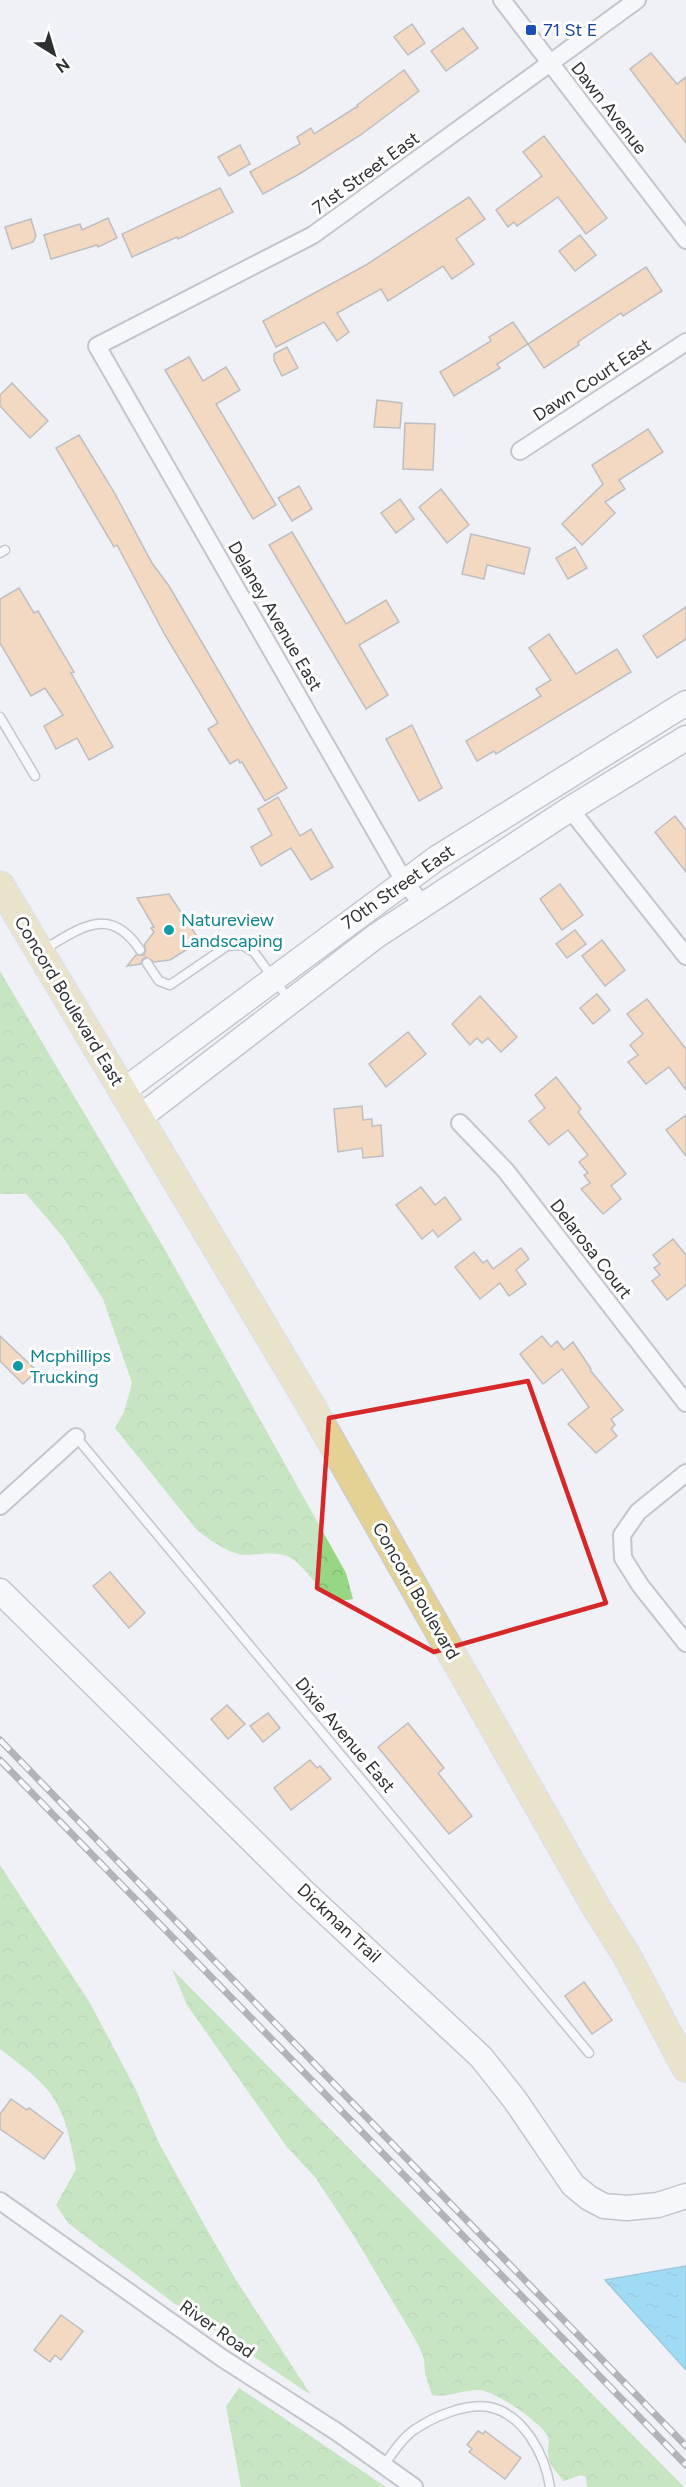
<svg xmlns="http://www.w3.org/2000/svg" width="686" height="2487" font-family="Figtree,sans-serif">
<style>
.forest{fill:url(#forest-crowns)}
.water{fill:url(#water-ripples);stroke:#3a96b8;stroke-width:1.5}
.building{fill:#f8ba80;stroke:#84807c;stroke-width:1.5}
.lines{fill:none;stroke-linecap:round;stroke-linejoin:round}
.lane-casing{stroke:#8f9195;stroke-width:11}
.street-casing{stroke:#8f9195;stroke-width:20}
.secondary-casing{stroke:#8f9195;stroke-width:27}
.primary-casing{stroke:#cdcdce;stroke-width:30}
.lane{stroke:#fff;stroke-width:8}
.street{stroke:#fff;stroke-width:16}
.secondary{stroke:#fff;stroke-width:24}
.primary{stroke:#e3d294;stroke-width:27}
.rail-casing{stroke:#67696c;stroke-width:7}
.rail{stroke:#fff;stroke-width:4.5;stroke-dasharray:14;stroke-linecap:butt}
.marked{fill:none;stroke:#d62828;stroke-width:4.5;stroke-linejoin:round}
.transit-dot{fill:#1a4fb4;stroke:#fff;stroke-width:2}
.culture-dot{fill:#0f9aa8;stroke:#fff;stroke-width:2}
.labels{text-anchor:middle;stroke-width:6;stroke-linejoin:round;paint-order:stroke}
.transit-label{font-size:18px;fill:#164399;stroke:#fff;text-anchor:start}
.street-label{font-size:18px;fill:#2f3032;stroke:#fff}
.culture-label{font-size:18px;fill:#0d838f;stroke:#fff;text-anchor:start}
</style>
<defs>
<pattern id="forest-crowns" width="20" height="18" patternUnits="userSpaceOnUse" patternTransform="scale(1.5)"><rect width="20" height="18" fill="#97d784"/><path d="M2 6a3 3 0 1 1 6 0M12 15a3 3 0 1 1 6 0" fill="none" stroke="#82b972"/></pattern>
<pattern id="water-ripples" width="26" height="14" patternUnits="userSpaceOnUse" patternTransform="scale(1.5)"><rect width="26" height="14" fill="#3fc1f2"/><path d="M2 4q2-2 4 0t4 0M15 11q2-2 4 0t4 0" fill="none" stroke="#359dc5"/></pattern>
</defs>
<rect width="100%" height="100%" fill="#eff1f7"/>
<g class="forest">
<path d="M0 971 164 1248 346 1573 353 1599C322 1606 314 1573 291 1558 277 1550 259 1555 245 1555 231 1555 206 1538 196 1529L115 1428 124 1412 132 1383 103 1299 63 1237 26 1194H0Z"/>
<path d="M0 1865 90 2003 135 2088 159 2143 205 2226 236 2280 311 2395 171 2301 68 2223 56 2205 76 2169C63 2100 56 2091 0 2049Z"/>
<path d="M172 1969 684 2487H587L586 2477 581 2475 564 2481C557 2473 548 2464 548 2453 547 2446 551 2443 547 2435 539 2421 494 2390 478 2390 462 2390 447 2398 432 2395L425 2374 424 2359 418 2344 354 2236 315 2177 287 2147 187 2005Z"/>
<polygon points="239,2388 386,2487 241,2487 226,2406"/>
</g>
<polygon class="water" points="686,2266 686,2370 605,2280"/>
<g class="building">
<polygon points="412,24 425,43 408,55 394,37"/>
<polygon points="463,28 478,48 446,71 431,51"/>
<polygon points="651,53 677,84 686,77 686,143 630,69"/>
<polygon points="404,70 419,91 362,134 301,173 263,194 250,172 300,144 297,137 311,128 314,134 358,106 357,105"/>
<polygon points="544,136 607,218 586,234 558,197 517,226 514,222 508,227 496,210 542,176 523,152"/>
<polygon points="240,145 250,164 229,176 218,157"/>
<polygon points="220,188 233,212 178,239 177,237 132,257 122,234"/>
<polygon points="469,197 485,219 456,239 474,264 452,279 443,266 388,301 381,289 337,313 349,332 337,341 324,322 276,347 263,321 366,265"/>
<polygon points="108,218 117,238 98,247 97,245 51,259 44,235 80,224 82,230"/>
<polygon points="31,219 36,236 33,242 12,249 5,227"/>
<polygon points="580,235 596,255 575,271 559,251"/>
<polygon points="646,267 662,291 623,316 621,313 578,342 579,345 544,368 528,344"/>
<polygon points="513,322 528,344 497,364 500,368 454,396 440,372 491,341 489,337"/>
<polygon points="287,347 298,368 282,376 274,360 274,354"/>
<polygon points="189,357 203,381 226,367 240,390 216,404 276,505 253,519 165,370"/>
<polygon points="12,383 48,421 30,438 0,406 0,395"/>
<polygon points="377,400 402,403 400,428 374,427"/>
<polygon points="405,423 435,424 433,470 403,469"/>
<polygon points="648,429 663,452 619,480 625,489 605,502 615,513 582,545 562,524 603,484 592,465"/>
<polygon points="79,435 114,492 152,563 169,586 287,788 265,801 242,762 240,763 238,759 230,764 208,729 218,723 165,635 117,545 114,547 56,448"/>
<polygon points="299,486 312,509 292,521 278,498"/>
<polygon points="441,489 469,525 447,543 419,507"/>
<polygon points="400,499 414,519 396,533 381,513"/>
<polygon points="292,532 346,624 386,600 399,622 359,645 388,695 366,709 269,545"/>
<polygon points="471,534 530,548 524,574 487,565 484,579 462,574"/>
<polygon points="575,547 587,568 568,579 556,558"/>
<polygon points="19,588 34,613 38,611 74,672 71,673 113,747 89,760 77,738 56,749 44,726 63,715 45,688 31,696 0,643 0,599"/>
<polygon points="686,607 686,639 657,658 643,636"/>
<polygon points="549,634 576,674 617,649 631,672 496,754 494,751 477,761 466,741 541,696 536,689 551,680 529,648"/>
<polygon points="412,725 442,788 419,801 386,739"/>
<polygon points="278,797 300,836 311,829 333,867 311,880 291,848 261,866 251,847 272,835 258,809"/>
<polygon points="675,816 686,830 686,872 655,832"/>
<polygon points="560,884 583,915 562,930 540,899"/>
<polygon points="169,894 198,938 192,942 194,945 170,960 154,962 146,957 142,960 141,964 127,966 136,955 144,955 146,950 144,945 154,932 151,928 154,927 137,898"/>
<polygon points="575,930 586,944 567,958 556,944"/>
<polygon points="602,940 625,970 605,986 582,956"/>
<polygon points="597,994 610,1010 593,1024 580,1008"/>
<polygon points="480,996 517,1037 501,1052 488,1038 482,1043 477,1038 470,1045 452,1024"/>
<polygon points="647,999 686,1049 686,1090 669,1067 646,1084 628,1062 638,1055 630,1045 643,1034 627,1014"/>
<polygon points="408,1032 426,1054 386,1087 369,1064"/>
<polygon points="556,1077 581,1109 578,1112 626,1174 611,1186 621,1199 603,1214 581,1189 590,1183 584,1175 588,1173 579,1162 588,1155 568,1130 549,1145 529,1121 545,1108 535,1095"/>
<polygon points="362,1106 363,1120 372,1119 372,1126 381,1125 383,1156 363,1158 362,1148 338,1152 334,1109"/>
<polygon points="686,1115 686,1156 666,1130"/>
<polygon points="421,1187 435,1205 445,1197 461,1219 438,1237 433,1230 422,1239 396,1205"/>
<polygon points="673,1239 686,1255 686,1285 667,1300 652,1281 660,1275 654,1268 660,1264 653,1255"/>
<polygon points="521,1248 529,1259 516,1270 526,1284 509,1296 500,1283 480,1299 455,1267 474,1252 483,1263 487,1260 493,1269"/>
<polygon points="0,1336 37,1371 23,1384 0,1361"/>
<polygon points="542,1336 551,1347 557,1341 564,1350 573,1342 591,1369 590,1370 623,1410 611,1419 615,1425 611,1429 617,1436 596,1453 568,1424 589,1407 562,1369 543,1384 520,1354"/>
<polygon points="110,1572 145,1613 129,1628 93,1586"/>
<polygon points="227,1705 245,1724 228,1739 211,1719"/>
<polygon points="268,1713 280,1728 263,1742 250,1726"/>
<polygon points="408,1723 444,1768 438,1773 472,1816 449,1834 378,1747"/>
<polygon points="310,1760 317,1768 320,1766 331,1779 291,1810 274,1788"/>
<polygon points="584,1982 612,2020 592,2034 565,1996"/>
<polygon points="11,2099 27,2110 29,2108 63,2133 44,2159 0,2129 0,2114"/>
<polygon points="61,2315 83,2331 61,2360 55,2355 50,2362 34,2350"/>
<polygon points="478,2431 483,2434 485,2431 521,2458 505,2479 469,2452 472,2449 467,2445"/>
</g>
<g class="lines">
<defs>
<g id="lane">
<polyline points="0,553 5,550"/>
<polyline points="0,717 35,776"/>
<path d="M43 950C80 928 110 904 140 950"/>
<polyline points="147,963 159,981 170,985 227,946 242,945 254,952 290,1001"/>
<polyline points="76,1437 589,2053"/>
<path d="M384 2465C393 2453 402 2438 414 2430 433 2417 465 2403 489 2407 524 2414 545 2455 550 2487"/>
</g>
<g id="street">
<polyline points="502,0 686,240"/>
<polyline points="520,451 686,342"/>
<polyline points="570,809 686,956"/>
<polyline points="422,904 404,881 97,346 313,235 637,0"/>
<polyline points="460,1123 506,1171 686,1403"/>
<polyline points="686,1473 638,1512 622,1535 623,1558 640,1585 686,1643"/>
<polyline points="0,1506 76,1437"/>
<polyline points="0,2201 222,2358 337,2432 414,2487"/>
</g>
<g id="secondary">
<polyline points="123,1091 437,858 686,703"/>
<polyline points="139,1118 376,936 570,809 686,738"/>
<polyline points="0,1591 304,1892 481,2057 515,2100 573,2185 589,2198 604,2206 627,2208 658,2205 686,2196"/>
</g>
<polyline id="primary" points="0,885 311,1406 596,1907 627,1956 686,2068"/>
</defs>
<use href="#lane" class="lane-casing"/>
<use href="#street" class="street-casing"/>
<use href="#secondary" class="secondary-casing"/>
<use href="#primary" class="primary-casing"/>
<use href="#lane" class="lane"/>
<use href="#street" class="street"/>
<use href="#secondary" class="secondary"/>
<use href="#primary" class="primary"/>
<defs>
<g id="rail">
<polyline points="0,1740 686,2446"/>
<polyline points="0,1760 686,2465"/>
</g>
</defs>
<use href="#rail" class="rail-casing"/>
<use href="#rail" class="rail"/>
</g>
<path d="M0 0H686V2487H0ZM528 1381 606 1603 434 1652 317 1588 329 1418Z" fill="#eff1f7" fill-opacity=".55" fill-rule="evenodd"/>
<path class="marked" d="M528 1381 606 1603 434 1652 317 1588 329 1418Z"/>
<rect class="transit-dot" x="525" y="24" width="12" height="12" rx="3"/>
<g class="culture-dot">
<circle cx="169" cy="930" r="6"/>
<circle cx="18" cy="1366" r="6"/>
</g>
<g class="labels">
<g class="transit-label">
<text x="543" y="36">71 St E</text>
</g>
<g class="street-label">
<text transform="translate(609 108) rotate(52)" y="6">Dawn Avenue</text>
<text transform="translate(366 173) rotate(-36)" y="6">71st Street East</text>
<text transform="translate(592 380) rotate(-33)" y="6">Dawn Court East</text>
<text transform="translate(275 616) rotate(60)" y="6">Delaney Avenue East</text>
<text transform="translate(398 887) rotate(-35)" y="6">70th Street East</text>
<text transform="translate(69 1001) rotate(59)" y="6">Concord Boulevard East</text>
<text transform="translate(591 1249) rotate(52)" y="6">Delarosa Court</text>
<text transform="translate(416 1591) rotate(60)" y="6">Concord Boulevard</text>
<text transform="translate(345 1735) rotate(50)" y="6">Dixie Avenue East</text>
<text transform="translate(339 1923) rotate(43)" y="6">Dickman Trail</text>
<text transform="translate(217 2329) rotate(35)" y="6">River Road</text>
</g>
<g class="culture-label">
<text x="181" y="926">Natureview<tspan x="181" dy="21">Landscaping</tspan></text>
<text x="30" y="1362">Mcphillips<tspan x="30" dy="21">Trucking</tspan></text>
</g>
</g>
<g transform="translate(54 54) rotate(143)" stroke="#ffffff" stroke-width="4.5" paint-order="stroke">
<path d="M0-4.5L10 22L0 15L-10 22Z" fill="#2f3032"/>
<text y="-9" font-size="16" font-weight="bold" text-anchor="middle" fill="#2f3032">N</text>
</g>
</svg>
